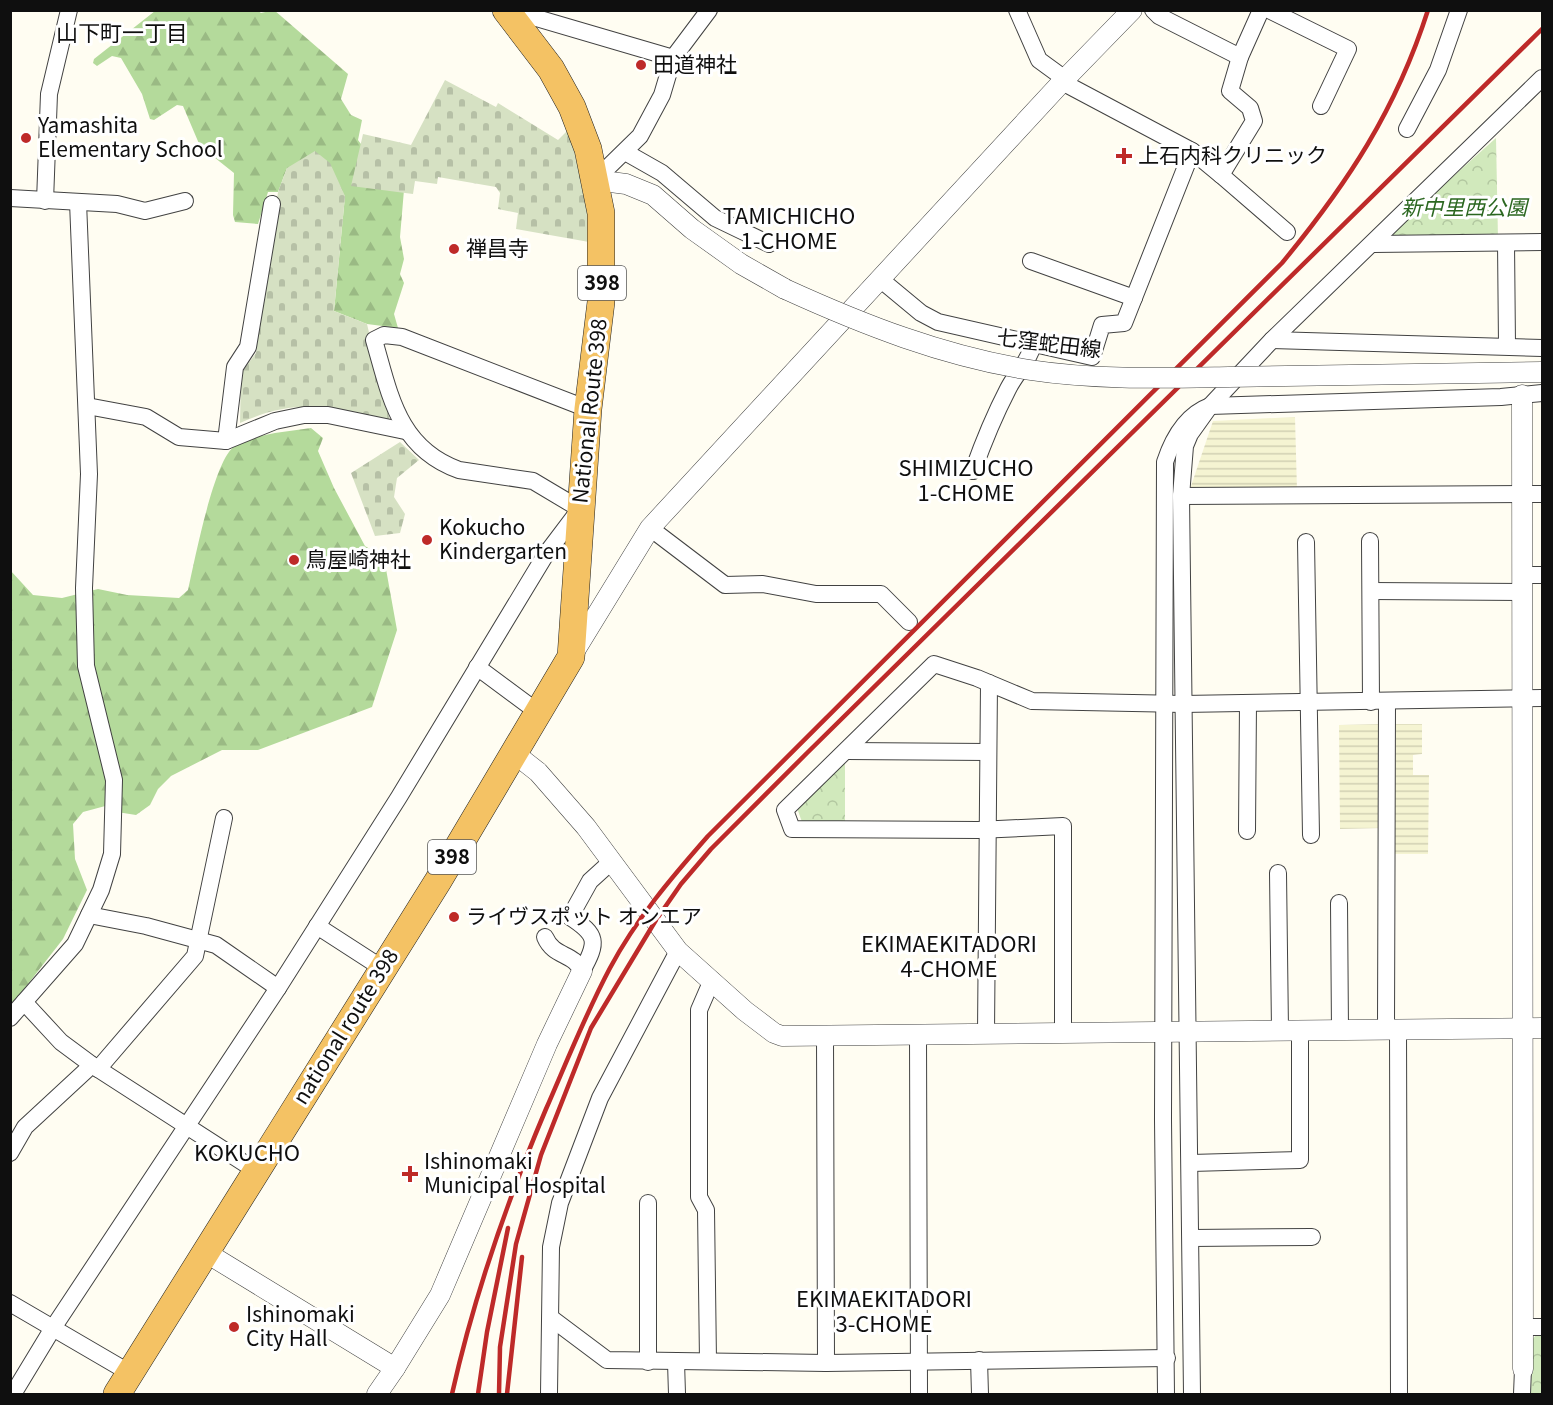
<svg xmlns="http://www.w3.org/2000/svg" width="1553" height="1405" font-family="Georgia,'Noto Sans JP',serif">
<style>
.farmland{fill:url(#farmland-rules)}
.forest{fill:url(#forest-firs)}
.cemetery{fill:url(#cemetery-stones)}
.park{fill:url(#park-crowns)}
.lines{fill:none;stroke-linecap:round;stroke-linejoin:round}
.minor-casing{stroke:#424242;stroke-width:18}
.tertiary-casing{stroke:#424242;stroke-width:21}
.trunk-casing{stroke:#202020;stroke-width:28}
.minor{stroke:#fff;stroke-width:16}
.tertiary{stroke:#fff;stroke-width:20}
.trunk{stroke:#f4c264;stroke-width:27}
.rail{stroke:#be2a29;stroke-width:4.5}
.tertiary-bridge-casing{stroke:#424242;stroke-width:21;stroke-linecap:butt}
.tertiary-bridge{stroke:#fff;stroke-width:20}
.poi-dot{fill:#be2a29;stroke:#fff;stroke-width:2}
.labels{text-anchor:middle;stroke-width:6;stroke-linejoin:round;paint-order:stroke}
.shield{fill:#fff;stroke:#575757;stroke-width:1.5}
.shield-label{font-size:20px;font-weight:bold;fill:#0f0f0f}
.poi-label{font-size:21px;fill:#0f0f0f;stroke:#fff;text-anchor:start}
.park-label{font-size:21px;font-style:italic;fill:#2b6720;stroke:#fff}
.street-label{font-size:21px;fill:#0f0f0f;stroke:#fff}
.neighbourhood-label{font-size:22px;fill:#0f0f0f;stroke:#fff}
</style>
<defs>
<pattern id="farmland-rules" width="6" height="5" patternUnits="userSpaceOnUse" patternTransform="scale(1.5)"><rect width="6" height="5" fill="#f5f4d2"/><path d="M0 2.5h6" fill="none" stroke="#d1d0b3"/></pattern>
<pattern id="forest-firs" width="22" height="20" patternUnits="userSpaceOnUse" patternTransform="scale(1.5)"><rect width="22" height="20" fill="#b4da9b"/><path d="M5 1l3.5 6h-7zM16 11l3.5 6h-7z" fill="#9aba84"/></pattern>
<pattern id="cemetery-stones" width="16" height="16" patternUnits="userSpaceOnUse" patternTransform="scale(1.5)"><rect width="16" height="16" fill="#d6e1c3"/><path d="M2 7V4a2 2 0 0 1 4 0v3zM10 15v-3a2 2 0 0 1 4 0v3z" fill="#b6c0a6"/></pattern>
<pattern id="park-crowns" width="20" height="18" patternUnits="userSpaceOnUse" patternTransform="scale(1.5)"><rect width="20" height="18" fill="#d1e9bc"/><path d="M2 6a3 3 0 1 1 6 0M12 15a3 3 0 1 1 6 0" fill="none" stroke="#b2c7a0"/></pattern>
</defs>
<rect width="100%" height="100%" fill="#fffdf2"/>
<g class="farmland">
<polygon points="1295,417 1297,491 1190,489 1213,421"/>
<polygon points="1381,724 1382,828 1340,829 1339,725"/>
<polygon points="1396,724 1422,724 1422,754 1413,755 1413,775 1429,775 1428,854 1394,854"/>
</g>
<g class="forest">
<polygon points="257,10 261,13 274,10 348,74 341,99 351,115 362,120 358,140 369,155 405,178 400,237 404,259 400,274 404,283 394,314 398,328 367,324 334,311 345,196 287,168 278,192 268,192 258,224 235,222 233,215 234,173 200,146 183,106 177,105 154,120 150,119 142,94 121,58 112,56 97,66 93,63 94,59 155,11"/>
<path d="M311 428 323 438 318 451 334 488 365 546 384 558 397 630 372 707 258 750H222L171 776 158 789 150 805 136 815 117 812 109 805 83 812 73 824 75 859 87 890 63 939 10 1007V570L33 595 62 598 98 589 127 595 179 598 188 590C194 564 214 458 235 446 258 433 285 432 311 428Z"/>
</g>
<g class="cemetery">
<polygon points="445,80 496,107 498,103 558,140 569,129 588,209 589,242 516,229 518,213 498,209 500,193 496,187 438,177 437,184 415,181 413,194 351,186 363,134 411,145"/>
<path d="M315 151 330 163 345 196 334 311 367 324 390 421C331 407 297 397 240 423L241 373 256 353 278 192 287 168Z"/>
<polygon points="400,442 419,460 397,478 394,497 405,514 400,533 375,536 351,473"/>
</g>
<g class="park">
<polygon points="1496,138 1498,239 1382,240"/>
<polygon points="845,763 845,822 802,822 797,808"/>
<polygon points="1536,1335 1542,1336 1542,1394 1531,1394 1532,1340"/>
</g>
<g class="lines">
<defs>
<g id="minor">
<polyline points="509,10 673,58"/>
<polyline points="1017,10 1039,60 1065,79"/>
<polyline points="1153,10 1159,16 1240,57"/>
<polyline points="1269,10 1348,49 1321,106"/>
<polyline points="1062,82 1192,151"/>
<polyline points="1407,129 1438,70 1459,10"/>
<polyline points="625,152 662,173 715,218 769,244"/>
<polyline points="1221,175 1287,232"/>
<polyline points="595,180 640,136 662,95 673,58 709,10"/>
<polyline points="10,198 117,204 145,211 185,201"/>
<polyline points="45,201 49,94 69,10"/>
<polyline points="1506,243 1507,345"/>
<polyline points="1373,244 1542,242"/>
<polyline points="1031,261 1134,298"/>
<polyline points="880,279 921,313 938,322 1092,357 1102,325 1124,323 1192,151 1221,175 1254,121 1250,108 1230,91 1240,57 1261,10"/>
<polyline points="1272,340 1542,348"/>
<polyline points="87,406 146,417 179,437 226,441 275,421 304,415 328,415 405,431"/>
<polyline points="226,441 235,367 248,347 272,204"/>
<path d="M973 471C983 443 994 416 1008 389 1016 373 1028 363 1033 345"/>
<polyline points="1181,496 1542,494"/>
<polyline points="650,528 725,585 763,584 816,594 881,594 909,622"/>
<polyline points="1370,541 1371,702"/>
<polyline points="1306,542 1311,835"/>
<polyline points="1522,575 1542,575"/>
<polyline points="1371,591 1522,592"/>
<polyline points="477,667 539,713"/>
<polyline points="847,751 988,752"/>
<polyline points="1247,831 1248,703"/>
<polyline points="1278,873 1280,1030"/>
<polyline points="1339,903 1340,1030"/>
<polyline points="89,915 146,926 216,945 278,988"/>
<polyline points="317,926 382,968"/>
<path d="M545 937C554 958 573 952 582 971"/>
<path d="M582 971C598 942 598 935 570 917L590 881 612 861"/>
<polyline points="24,1002 61,1042 92,1065 258,1172"/>
<polyline points="10,1018 75,944 101,890 112,854 114,780 86,666 84,588 89,474 78,202"/>
<polyline points="1386,1029 1387,702"/>
<polyline points="1398,1029 1399,1394"/>
<polyline points="1063,1032 1063,826 978,830 792,829 785,810 934,664 977,678 1032,701 1183,704 1542,698"/>
<polyline points="986,1033 989,683"/>
<polyline points="918,1034 919,1394"/>
<polyline points="825,1035 826,1363"/>
<polyline points="98,1069 195,956 224,818"/>
<polyline points="10,1153 25,1127 92,1065"/>
<polyline points="1191,1163 1300,1160 1300,1029"/>
<polyline points="648,1203 648,1362"/>
<polyline points="1191,1238 1312,1237"/>
<polyline points="10,1303 130,1373"/>
<polyline points="551,1318 607,1360 826,1363 1167,1358"/>
<polyline points="1523,1327 1542,1327"/>
<polyline points="979,1360 980,1394"/>
<polyline points="708,1361 706,1210 699,1197 699,1010 712,980"/>
<polyline points="676,1362 677,1394"/>
<path d="M13 1394 53 1328 278 988 399 797 546 554 580 509 533 481 459 470C398 448 390 395 374 340L384 335 402 337 588 409"/>
<polyline points="549,1394 551,1247 560,1203 600,1098 678,951"/>
<path d="M1166 1394 1163 1120 1165 462C1173 438 1186 415 1210 406L1501 397 1542 393"/>
<polyline points="1192,1394 1181,496 1185,446 1190,434 1210,406 1272,340 1542,78"/>
<polyline points="1522,1394 1523,1369"/>
</g>
<g id="tertiary">
<polyline points="595,180 626,184 653,195 692,229 741,264 785,289"/>
<polyline points="1522,395 1523,1369"/>
<polyline points="574,652 650,528 1062,82 1132,10"/>
<polyline points="515,754 538,772 586,827 678,951 745,1011 774,1033 782,1036 1542,1028"/>
<polyline points="205,1252 395,1368 377,1394"/>
<polyline points="395,1368 440,1295 547,1044 582,971"/>
</g>
<polyline id="trunk" points="117,1394 438,881 571,657 588,409 601,302 601,213 588,149 572,107 551,69 506,10"/>
</defs>
<use href="#minor" class="minor-casing"/>
<use href="#tertiary" class="tertiary-casing"/>
<use href="#trunk" class="trunk-casing"/>
<use href="#minor" class="minor"/>
<use href="#tertiary" class="tertiary"/>
<use href="#trunk" class="trunk"/>
<g class="rail">
<path d="M452 1394C474 1296 507 1201 546 1109 567 1061 586 1013 610 968 636 919 672 877 708 836L1282 263C1348 183 1396 110 1428 10"/>
<polyline points="478,1394 487,1332 508,1228"/>
<polyline points="499,1394 500,1347 516,1244 541,1155 591,1028 656,920 681,884 711,849 807,753 1542,29"/>
<polyline points="507,1394 522,1257"/>
</g>
<defs>
<path id="tertiary-bridge" d="M785 289C864 325 943 356 1030 370 1095 380 1164 378 1229 377 1334 376 1438 373 1542 372"/>
</defs>
<use href="#tertiary-bridge" class="tertiary-bridge-casing"/>
<use href="#tertiary-bridge" class="tertiary-bridge"/>
</g>
<g class="poi-dot">
<circle cx="641" cy="65" r="6"/>
<circle cx="26" cy="138" r="6"/>
<path d="M1121 147h6v6h6v6h-6v6h-6v-6h-6v-6h6z"/>
<circle cx="454" cy="249" r="6"/>
<circle cx="427" cy="540" r="6"/>
<circle cx="294" cy="560" r="6"/>
<circle cx="454" cy="917" r="6"/>
<path d="M407 1165h6v6h6v6h-6v6h-6v-6h-6v-6h6z"/>
<circle cx="234" cy="1327" r="6"/>
</g>
<g class="labels">
<g class="shield">
<rect x="578" y="266" width="48" height="34" rx="4.5"/>
<rect x="428" y="840" width="48" height="34" rx="4.5"/>
</g>
<g class="shield-label">
<text x="602" y="290">398</text>
<text x="452" y="864">398</text>
</g>
<g class="poi-label">
<text x="653" y="72">田道神社</text>
<text x="38" y="133">Yamashita<tspan x="38" dy="24">Elementary School</tspan></text>
<text x="1138" y="163">上石内科クリニック</text>
<text x="466" y="256">禅昌寺</text>
<text x="439" y="535">Kokucho<tspan x="439" dy="24">Kindergarten</tspan></text>
<text x="306" y="567">鳥屋崎神社</text>
<text x="466" y="924">ライヴスポット オンエア</text>
<text x="424" y="1169">Ishinomaki<tspan x="424" dy="24">Municipal Hospital</tspan></text>
<text x="246" y="1322">Ishinomaki<tspan x="246" dy="24">City Hall</tspan></text>
</g>
<g class="park-label">
<text x="1464" y="215">新中里西公園</text>
</g>
<g class="street-label">
<text transform="translate(1049 344) rotate(7)" y="7">七窪蛇田線</text>
<text transform="translate(590 411) rotate(-84)" y="7">National Route 398</text>
<text transform="translate(346 1027) rotate(-58)" y="7">national route 398</text>
</g>
<g class="neighbourhood-label">
<text x="122" y="41">山下町一丁目</text>
<text x="789" y="224">TAMICHICHO<tspan x="789" dy="25">1-CHOME</tspan></text>
<text x="966" y="476">SHIMIZUCHO<tspan x="966" dy="25">1-CHOME</tspan></text>
<text x="949" y="952">EKIMAEKITADORI<tspan x="949" dy="25">4-CHOME</tspan></text>
<text x="247" y="1161">KOKUCHO</text>
<text x="884" y="1307">EKIMAEKITADORI<tspan x="884" dy="25">3-CHOME</tspan></text>
</g>
</g>
<rect width="1553" height="1405" fill="none" stroke="#0f0f0f" stroke-width="24"/>
</svg>
